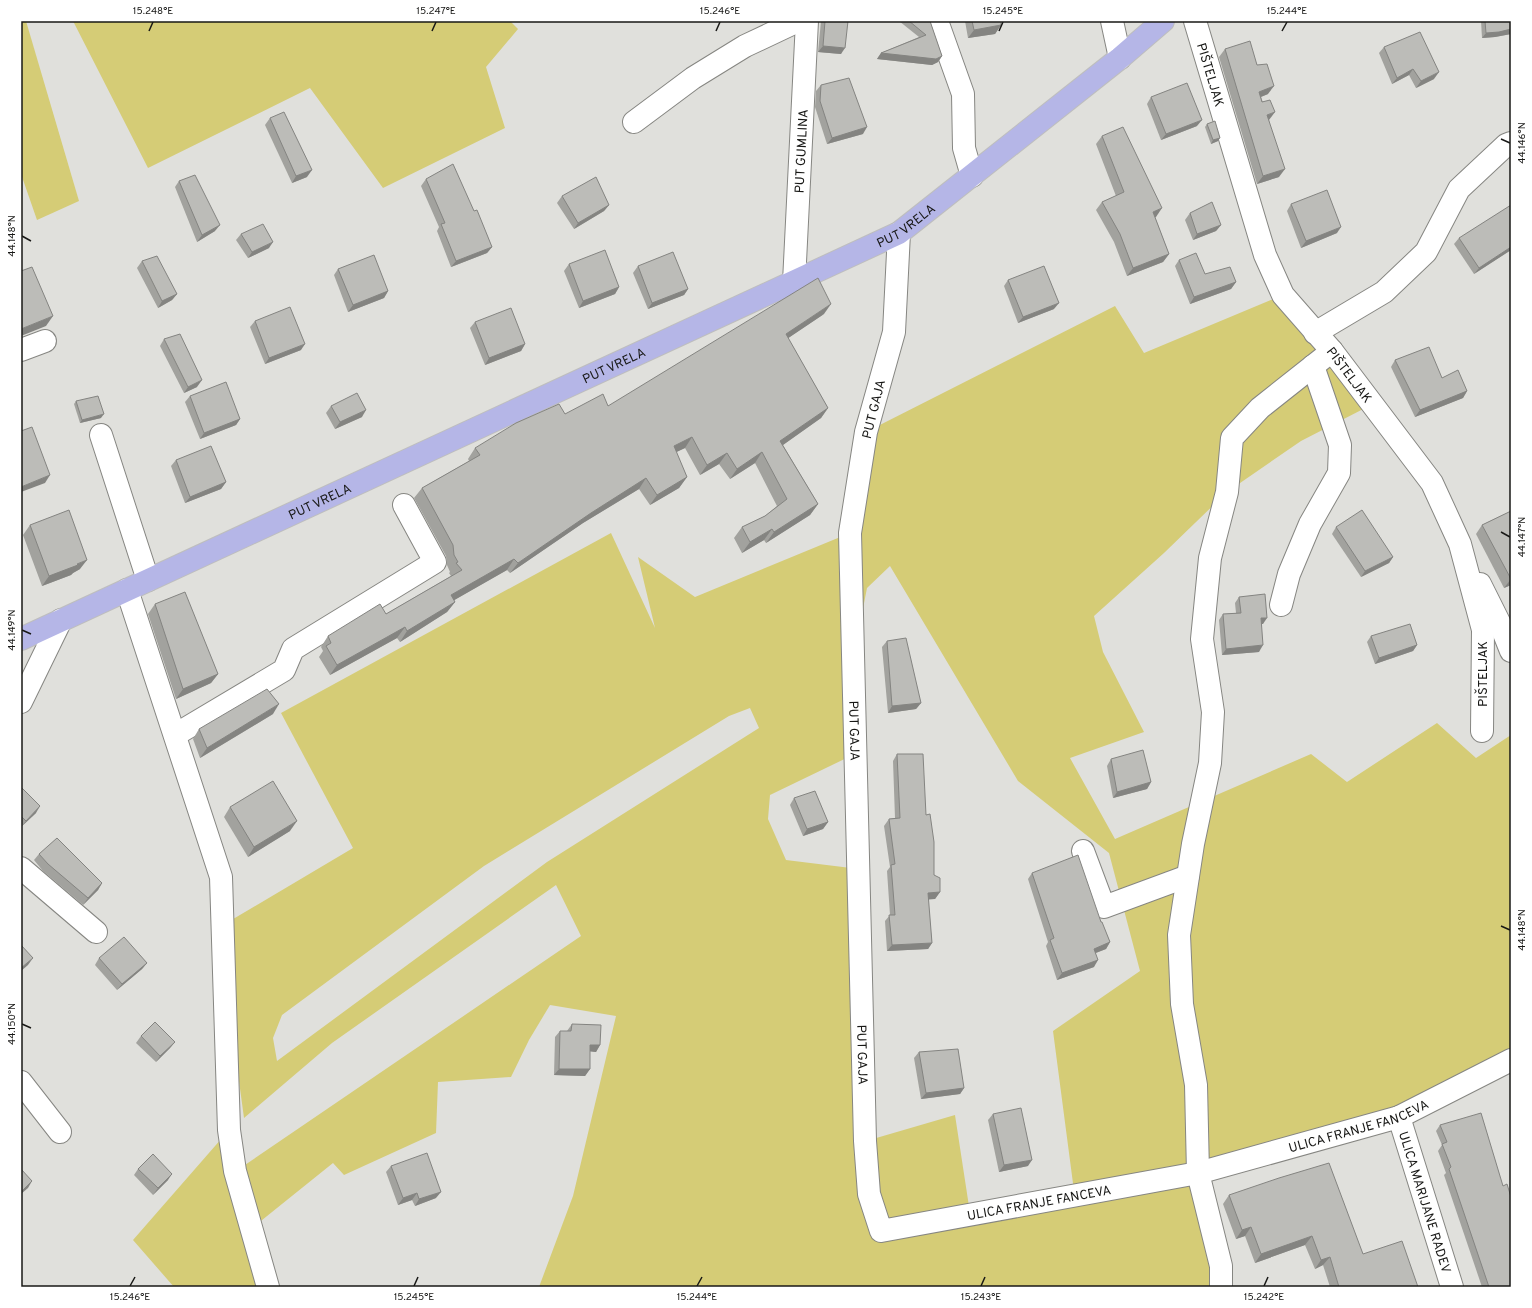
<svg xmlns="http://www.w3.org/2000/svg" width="1532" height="1308" font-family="Overpass,sans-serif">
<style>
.green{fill:#d5cc76;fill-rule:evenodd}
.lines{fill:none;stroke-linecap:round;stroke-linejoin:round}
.minor-casing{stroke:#868682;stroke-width:24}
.major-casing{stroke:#bebebe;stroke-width:24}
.minor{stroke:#fff;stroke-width:22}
.major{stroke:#b5b6e7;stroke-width:22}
.wall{fill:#a2a29e}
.shaded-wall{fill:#848481}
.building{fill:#bcbcb8;stroke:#848481}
.ticks{fill:none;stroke:#181816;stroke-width:1.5}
.labels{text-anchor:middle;stroke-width:4;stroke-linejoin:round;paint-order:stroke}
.street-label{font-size:13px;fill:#181816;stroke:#fff}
.neatline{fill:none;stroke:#181816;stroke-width:1.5}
.ticks-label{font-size:10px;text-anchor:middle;fill:#181816}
</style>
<rect width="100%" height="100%" fill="#e0e0dc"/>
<g class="green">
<polygon points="21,21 26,21 79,201 37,220 21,174"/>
<polygon points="73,21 510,21 518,29 486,67 505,128 383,188 310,88 148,168"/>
<path d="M1283 295 1373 404 1301 441 1227 492 1164 553 1094 616 1103 652 1144 732 1070 758 1115 839 1311 754 1347 782 1437 723 1476 758 1511 735V1060L1399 1117 1198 1173 1221 1287H539L573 1196 616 1016 550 1005 529 1040 511 1077 438 1082 436 1133 344 1175 333 1163 252 1228 268 1287H174L133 1240 229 1130 236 1171 581 936 556 885 332 1043 244 1118 233 1037 236 974 224 963 223 925 353 848 281 713 611 533 655 628 638 557 695 597 850 533 866 432 1115 306 1144 353ZM890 566 1018 781 1109 853 1140 971 1053 1031 1074 1191 970 1213 955 1115 866 1141 859 869 786 860 768 819 770 795 857 753 853 659 867 588ZM750 708 759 728 547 862 277 1061 273 1038 282 1015 484 866 729 716Z"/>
</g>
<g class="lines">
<defs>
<g id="minor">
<polyline points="937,21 963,94 964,148 972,176"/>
<polyline points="1112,21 1120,58"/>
<path id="s1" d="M1195 21 1265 255 1283 295 1332 351 1432 483 1460 544 1483 630 1482 731"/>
<polyline points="634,122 693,78 745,46 798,21"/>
<path id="s2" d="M899 233 894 332 866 432 850 533 865 1141 869 1194 881 1231 1198 1173 1399 1117 1511 1060"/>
<path id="s3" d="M794 282 807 21"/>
<polyline points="1315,333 1384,292 1426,252 1459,189 1506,145 1511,143"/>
<polyline points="21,350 45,341"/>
<polyline points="101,435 148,580"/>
<polyline points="1480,584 1501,626 1511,651"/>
<polyline points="127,590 221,877 229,1130 235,1171 268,1287"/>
<polyline points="1281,605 1289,574 1310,524 1339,473 1340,445 1313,366"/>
<polyline points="21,702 61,620"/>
<polyline points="175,735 284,670 293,649 435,562 404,505"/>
<polyline points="1083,851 1104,907 1188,876"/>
<polyline points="21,868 96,932"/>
<polyline points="21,1082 60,1132"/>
<path id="s4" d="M1399 1117 1452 1287"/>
<polyline points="1221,1287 1221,1266 1198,1173 1196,1085 1182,1004 1179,935 1193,844 1210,763 1213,712 1202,639 1210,558 1227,492 1232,438 1260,408 1332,351"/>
</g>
<g id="major">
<path id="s5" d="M21 639 899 233 1120 58 1163 21"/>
</g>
</defs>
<use href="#minor" class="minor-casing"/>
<use href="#major" class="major-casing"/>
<use href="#minor" class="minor"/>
<use href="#major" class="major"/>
</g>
<g class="wall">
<polygon points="821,21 848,21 841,54 818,52"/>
<polygon points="899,21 930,21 942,56 938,62 932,65 877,59 881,53 919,37"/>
<polygon points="965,21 1007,21 1001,22 1001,25 995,34 968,38"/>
<polygon points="1481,21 1511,21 1511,34 1495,37 1482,38"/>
<polygon points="1384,47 1434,79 1416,88 1409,75 1392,84 1379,53"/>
<polygon points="1225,49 1257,65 1268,94 1261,97 1269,120 1279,177 1257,184 1219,57"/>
<polygon points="821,85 863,134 827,144 815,107 816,91"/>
<polygon points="1151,97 1197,126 1161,140 1147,104"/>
<polygon points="270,118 307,177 292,183 265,125"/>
<polygon points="1207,124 1218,141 1211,144 1205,127"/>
<polygon points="1102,136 1156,217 1155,217 1169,254 1163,262 1127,276 1114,242 1096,210 1102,202 1116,196 1096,144"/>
<polygon points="426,179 474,211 492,247 487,253 451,267 437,231 439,227 421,186"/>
<polygon points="179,181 215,231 197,242 175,187"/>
<polygon points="562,196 609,205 604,211 574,229 557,203"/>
<polygon points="1291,204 1337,233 1301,248 1287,211"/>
<polygon points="1190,213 1221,225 1216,231 1193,240 1185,220"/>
<polygon points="241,234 269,248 248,258 236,240"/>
<polygon points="1459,238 1511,250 1474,274 1454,244"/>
<polygon points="1179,260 1205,274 1236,282 1231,289 1190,304 1175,266"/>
<polygon points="142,261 177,294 172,300 158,308 137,268"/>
<polygon points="569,264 619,287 615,294 579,308 564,271"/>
<polygon points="638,266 688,289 684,295 648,309 633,273"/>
<polygon points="338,269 388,291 384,298 348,312 334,275"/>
<polygon points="1008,280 1054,309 1018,323 1004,286"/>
<polygon points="824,314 788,338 828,408 821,418 783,445 818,504 810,515 766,543 764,540 742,553 734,538 742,527 765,516 777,506 755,463 730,479 719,464 700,475 685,448 676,452 687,477 679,488 650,505 639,489 583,523 510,573 507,570 454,600 455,602 447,612 400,642 397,638 330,675 319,657 323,651 321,647 328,636 386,614 451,576 449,573 450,572 447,565 446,556 414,498 422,488 469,461 468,459 475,448 565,414 608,406"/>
<polygon points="255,321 301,350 265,364 250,327"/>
<polygon points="475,322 525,344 521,351 485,365 470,328"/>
<polygon points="164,339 197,387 184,393 160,346"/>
<polygon points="1395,360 1442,378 1467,391 1463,398 1415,417 1391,367"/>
<polygon points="190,396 240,419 236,425 200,439 185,402"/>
<polygon points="76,401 101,418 80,423 74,404"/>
<polygon points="331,406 362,417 335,429 326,413"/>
<polygon points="176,460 226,482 221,489 185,503 171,466"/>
<polygon points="1511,511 1511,585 1504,588 1476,534 1482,525"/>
<polygon points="30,525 80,569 73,573 71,575 42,586 23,535"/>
<polygon points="1336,527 1393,557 1389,563 1361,577 1332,534"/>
<polygon points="1239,597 1263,624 1261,624 1259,652 1222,655 1219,620 1223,614 1236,613 1235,603"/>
<polygon points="155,604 218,674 211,683 176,699 148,614"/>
<polygon points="1371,636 1417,645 1413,651 1375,664 1367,642"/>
<polygon points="887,641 921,703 916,709 888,713 882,647"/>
<polygon points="273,714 200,758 193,739 199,729"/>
<polygon points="897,754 926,815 934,875 940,892 935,899 928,899 932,943 928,949 887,951 885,921 890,915 887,871 890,867 884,826 889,819 895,818 893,761"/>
<polygon points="1111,759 1151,782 1147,789 1113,798 1107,766"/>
<polygon points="21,787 36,813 21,827"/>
<polygon points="794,798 828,822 823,829 803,836 790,805"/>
<polygon points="230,807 290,831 248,857 224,817"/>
<polygon points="39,854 102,883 98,890 83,905 43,871 34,860"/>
<polygon points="1032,873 1101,922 1110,942 1106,949 1096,953 1094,967 1057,980 1046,946 1048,942 1028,879"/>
<polygon points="99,958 147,963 142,969 117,990 95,965"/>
<polygon points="572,1024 600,1045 596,1052 590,1051 590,1069 585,1076 554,1075 555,1037 560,1031 567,1031"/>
<polygon points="141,1036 175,1042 170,1048 156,1062 136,1043"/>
<polygon points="919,1052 964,1088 960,1094 921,1099 914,1058"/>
<polygon points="993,1114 1028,1166 999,1172 988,1120"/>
<polygon points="1440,1125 1511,1287 1482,1287 1444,1175 1446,1173 1438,1151 1442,1145 1436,1131"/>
<polygon points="391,1166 436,1198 415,1206 412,1200 398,1205 386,1172"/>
<polygon points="138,1169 168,1180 153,1195 134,1175"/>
<polygon points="1229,1195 1363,1254 1418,1287 1330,1287 1323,1265 1315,1269 1305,1245 1255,1263 1245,1236 1236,1239 1223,1204"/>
</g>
<g class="shaded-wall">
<polygon points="1001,25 995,34 968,38 974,30"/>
<polygon points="1511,29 1511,34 1495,37 1482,38 1486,33"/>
<polygon points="823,46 845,48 841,54 818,52"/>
<polygon points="881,53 942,56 938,62 932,65 877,59"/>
<polygon points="1413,69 1409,75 1392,84 1397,78"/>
<polygon points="1439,72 1434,79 1416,88 1421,81"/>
<polygon points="1274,86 1268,94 1253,100 1259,92"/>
<polygon points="1275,112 1269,120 1261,123 1267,115"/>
<polygon points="1202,120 1197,126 1161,140 1166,134"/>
<polygon points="867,127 863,134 827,144 832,138"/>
<polygon points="1220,138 1218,141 1211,144 1213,140"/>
<polygon points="1285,169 1279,177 1257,184 1263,176"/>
<polygon points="312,170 307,177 292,183 296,176"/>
<polygon points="609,205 604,211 574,229 578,223"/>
<polygon points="1162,208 1156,217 1147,221 1153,212"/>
<polygon points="220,225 215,231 197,242 202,235"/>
<polygon points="1221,225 1216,231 1193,240 1197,234"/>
<polygon points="1341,227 1337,233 1301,248 1306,241"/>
<polygon points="273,242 269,248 248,258 252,252"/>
<polygon points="492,247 487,253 451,267 456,261"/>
<polygon points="1511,247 1511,250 1474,274 1479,268"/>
<polygon points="1169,254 1163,262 1127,276 1133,268"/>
<polygon points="1236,282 1231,289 1190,304 1194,297"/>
<polygon points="619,287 615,294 579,308 583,301"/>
<polygon points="688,289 684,295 648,309 652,303"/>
<polygon points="388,291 384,298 348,312 353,305"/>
<polygon points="177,294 172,300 158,308 162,301"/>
<polygon points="1059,303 1054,309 1018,323 1023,317"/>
<polygon points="831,304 824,314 778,345 786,334"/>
<polygon points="53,316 46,326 21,336 21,329"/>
<polygon points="305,344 301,350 265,364 269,358"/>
<polygon points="525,344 521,351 485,365 489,358"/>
<polygon points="202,380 197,387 184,393 188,387"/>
<polygon points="1467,391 1463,398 1415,417 1420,410"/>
<polygon points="828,408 821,418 773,452 780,441"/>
<polygon points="366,410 362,417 335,429 340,422"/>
<polygon points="104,414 101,418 80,423 82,420"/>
<polygon points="240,419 236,425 200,439 204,433"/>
<polygon points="692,437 685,448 666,457 674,446"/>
<polygon points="762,452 755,463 730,479 737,469"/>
<polygon points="727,453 719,464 700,475 707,465"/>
<polygon points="50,475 45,483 21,492 21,487"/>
<polygon points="687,477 679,488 650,505 657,495"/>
<polygon points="646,478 639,489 583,523 510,573 518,563 591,513"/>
<polygon points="226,482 221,489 185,503 190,497"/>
<polygon points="818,504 810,515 766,543 774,532"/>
<polygon points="772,529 764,540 742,553 750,542"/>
<polygon points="1393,557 1389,563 1361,577 1365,571"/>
<polygon points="514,559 507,570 444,606 451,595"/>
<polygon points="87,560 80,569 73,573 71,575 42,586 49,576"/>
<polygon points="1511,579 1511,585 1504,588"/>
<polygon points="455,602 447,612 400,642 407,631"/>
<polygon points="1261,618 1267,618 1263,624 1256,624"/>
<polygon points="405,627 397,638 330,675 337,665"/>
<polygon points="1263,645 1259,652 1222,655 1226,649"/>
<polygon points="1417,645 1413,651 1375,664 1379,658"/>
<polygon points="218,674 211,683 176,699 183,689"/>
<polygon points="921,703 916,709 888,713 892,706"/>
<polygon points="279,704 273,714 200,758 207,748"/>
<polygon points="1151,782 1147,789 1113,798 1117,792"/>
<polygon points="40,806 36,813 21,827 26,821"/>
<polygon points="297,821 290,831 248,857 254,847"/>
<polygon points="828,822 823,829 803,836 807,829"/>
<polygon points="102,883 98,890 83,905 88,898"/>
<polygon points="940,892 935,899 923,900 928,893"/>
<polygon points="1110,942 1106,949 1090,955 1094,949"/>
<polygon points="932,943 928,949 887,951 892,945"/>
<polygon points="33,958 28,965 21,971 21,968"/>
<polygon points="1098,960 1094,967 1057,980 1062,973"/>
<polygon points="147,963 142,969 117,990 122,984"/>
<polygon points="175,1042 170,1048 156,1062 160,1056"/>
<polygon points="590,1045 600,1045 596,1052 586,1051"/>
<polygon points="559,1069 590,1069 585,1076 554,1075"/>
<polygon points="964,1088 960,1094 921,1099 926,1093"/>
<polygon points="1032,1160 1028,1166 999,1172 1004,1165"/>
<polygon points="172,1174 168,1180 153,1195 158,1188"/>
<polygon points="32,1181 28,1188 21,1194 21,1192"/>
<polygon points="441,1192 436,1198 415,1206 419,1199"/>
<polygon points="417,1193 412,1200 398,1205 403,1198"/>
<polygon points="1251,1227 1245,1236 1236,1239 1242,1230"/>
<polygon points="1312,1236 1305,1245 1255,1263 1261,1254"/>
<polygon points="1330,1257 1323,1265 1315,1269 1321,1260"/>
</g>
<g class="building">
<polygon points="825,21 848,21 845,48 823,46"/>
<polygon points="909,21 930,21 942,56 936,59 881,53 926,35"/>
<polygon points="972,21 1001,21 1001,25 974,30"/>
<polygon points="1485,21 1511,21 1511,29 1499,32 1486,33"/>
<polygon points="1420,32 1439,72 1421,81 1413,69 1397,78 1384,47"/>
<polygon points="1250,41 1257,65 1267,64 1274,86 1259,92 1262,102 1270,100 1275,112 1267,115 1285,169 1263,176 1225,49"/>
<polygon points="849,78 867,127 832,138 820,101 821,85"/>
<polygon points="1187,83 1202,120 1166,134 1151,97"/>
<polygon points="284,112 312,170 296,176 270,118"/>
<polygon points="1215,121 1220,138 1213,140 1207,124"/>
<polygon points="1123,127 1162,208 1153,212 1169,254 1133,268 1120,234 1102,202 1124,192 1102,136"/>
<polygon points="453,164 474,211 477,210 492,247 456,261 441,224 445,223 426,179"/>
<polygon points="195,175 220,225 202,235 179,181"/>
<polygon points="596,177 609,205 578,223 562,196"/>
<polygon points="1327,190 1341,227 1306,241 1291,204"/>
<polygon points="1212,202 1221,225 1197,234 1190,213"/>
<polygon points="1511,205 1511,247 1479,268 1459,238"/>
<polygon points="263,224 273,242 252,252 241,234"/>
<polygon points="605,250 619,287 583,301 569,264"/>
<polygon points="673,252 688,289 652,303 638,266"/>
<polygon points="1196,253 1205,274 1230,267 1236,282 1194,297 1179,260"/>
<polygon points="374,255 388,291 353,305 338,269"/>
<polygon points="157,256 177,294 162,301 142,261"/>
<polygon points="1044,266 1059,303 1023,317 1008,280"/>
<polygon points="32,267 53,316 21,329 21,271"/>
<polygon points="818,278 831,304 786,334 828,408 780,441 818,504 774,532 772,529 750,542 742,527 765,516 787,499 762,452 737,469 727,453 707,465 692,437 674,446 687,477 657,495 646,478 591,513 518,563 514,559 451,595 455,602 407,631 405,627 337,665 326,646 331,643 328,636 380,604 386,614 462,570 456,563 458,562 454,555 453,545 422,488 480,455 475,448 516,423 559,404 565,414 603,394 608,406"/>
<polygon points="290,307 305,344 269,358 255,321"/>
<polygon points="511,308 525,344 489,358 475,322"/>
<polygon points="180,334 202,380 188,387 164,339"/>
<polygon points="1429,347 1442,378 1458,370 1467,391 1420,410 1395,360"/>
<polygon points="226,382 240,419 204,433 190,396"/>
<polygon points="357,393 366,410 340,422 331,406"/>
<polygon points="98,396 104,414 82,420 76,401"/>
<polygon points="32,427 50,475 21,487 21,431"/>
<polygon points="211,446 226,482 190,497 176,460"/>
<polygon points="69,510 87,560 77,564 78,565 49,576 30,525"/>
<polygon points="1362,510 1393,557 1365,571 1336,527"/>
<polygon points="1511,511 1511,579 1482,525"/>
<polygon points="185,592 218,674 183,689 155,604"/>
<polygon points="1265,594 1267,618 1261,618 1263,645 1226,649 1223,614 1241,613 1239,597"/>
<polygon points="1410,624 1417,645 1379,658 1371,636"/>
<polygon points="906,638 921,703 892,706 887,641"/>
<polygon points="267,689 279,704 207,748 199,729"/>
<polygon points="1143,750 1151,782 1117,792 1111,759"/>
<polygon points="897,754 923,754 926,815 930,814 934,842 934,875 940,878 940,892 928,893 932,943 892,945 889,915 895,915 891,865 895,864 889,819 900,818"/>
<polygon points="273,781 297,821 254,847 230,807"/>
<polygon points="21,787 40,806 26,821 21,816"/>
<polygon points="815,791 828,822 807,829 794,798"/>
<polygon points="57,838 102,883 88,898 48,864 39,854"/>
<polygon points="1078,855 1101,922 1102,922 1110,942 1094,949 1098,960 1062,973 1050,940 1054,938 1032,873"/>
<polygon points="124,937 147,963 122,984 99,958"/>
<polygon points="21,945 33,958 21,968"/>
<polygon points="155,1022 175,1042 160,1056 141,1036"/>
<polygon points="572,1024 601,1025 600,1045 590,1045 590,1069 559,1069 560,1031 571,1031"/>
<polygon points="958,1049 964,1088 926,1093 919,1052"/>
<polygon points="1021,1108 1032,1160 1004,1165 993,1114"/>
<polygon points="1481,1113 1503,1186 1507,1184 1511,1197 1511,1287 1489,1287 1449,1169 1451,1167 1442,1144 1447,1142 1440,1125"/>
<polygon points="427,1153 441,1192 419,1199 417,1193 403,1198 391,1166"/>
<polygon points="153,1154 172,1174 158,1188 138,1169"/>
<polygon points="1329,1163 1363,1254 1402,1241 1418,1287 1339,1287 1330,1257 1321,1260 1312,1236 1261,1254 1251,1227 1242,1230 1229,1195 1279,1178"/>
<polygon points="21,1169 32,1181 21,1192"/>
</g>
<path class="ticks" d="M149 31 153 22M432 31 436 22M716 31 720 22M999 31 1003 22M1282 31 1287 22M1501 139 1510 143M22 236 31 241M1501 532 1510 537M22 630 31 634M1501 926 1510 930M22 1024 31 1028M130 1286 135 1277M414 1286 418 1277M697 1286 702 1277M981 1286 985 1277M1264 1286 1268 1277"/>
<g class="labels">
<g class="street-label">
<text dy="5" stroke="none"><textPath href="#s1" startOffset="56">PIŠTELJAK</textPath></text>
<text dy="5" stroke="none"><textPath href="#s3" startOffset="131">PUT GUMLINA</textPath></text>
<text dy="5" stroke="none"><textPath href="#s5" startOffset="977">PUT VRELA</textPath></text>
<text dy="5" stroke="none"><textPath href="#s5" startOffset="653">PUT VRELA</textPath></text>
<text dy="5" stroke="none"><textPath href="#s1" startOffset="392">PIŠTELJAK</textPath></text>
<text transform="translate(873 409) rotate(-76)" y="5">PUT GAJA</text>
<text dy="5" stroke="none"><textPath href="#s5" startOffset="329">PUT VRELA</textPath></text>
<text transform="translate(1482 674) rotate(-90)" y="5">PIŠTELJAK</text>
<text dy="5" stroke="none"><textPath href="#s2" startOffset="503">PUT GAJA</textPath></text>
<text dy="5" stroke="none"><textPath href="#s2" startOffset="827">PUT GAJA</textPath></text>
<text dy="5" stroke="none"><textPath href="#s2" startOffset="1495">ULICA FRANJE FANCEVA</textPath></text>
<text dy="5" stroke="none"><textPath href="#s4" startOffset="89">ULICA MARIJANE RADEV</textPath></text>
<text dy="5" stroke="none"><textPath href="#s2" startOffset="1166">ULICA FRANJE FANCEVA</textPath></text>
</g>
</g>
<rect width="1532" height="1308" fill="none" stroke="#ffffff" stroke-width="44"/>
<rect x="22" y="22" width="1488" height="1264" class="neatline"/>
<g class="ticks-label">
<text x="153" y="14">15.248°E</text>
<text x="436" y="14">15.247°E</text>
<text x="720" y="14">15.246°E</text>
<text x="1003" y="14">15.245°E</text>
<text x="1287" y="14">15.244°E</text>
<text transform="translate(1521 143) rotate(-90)" y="4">44.146°N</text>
<text transform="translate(11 236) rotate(-90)" y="4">44.148°N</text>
<text transform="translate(1521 537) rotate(-90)" y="4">44.147°N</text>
<text transform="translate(11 630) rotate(-90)" y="4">44.149°N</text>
<text transform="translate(1521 930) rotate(-90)" y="4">44.148°N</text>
<text transform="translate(11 1024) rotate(-90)" y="4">44.150°N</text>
<text x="130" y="1300">15.246°E</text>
<text x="414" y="1300">15.245°E</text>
<text x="697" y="1300">15.244°E</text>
<text x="981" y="1300">15.243°E</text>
<text x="1264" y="1300">15.242°E</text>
</g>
</svg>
